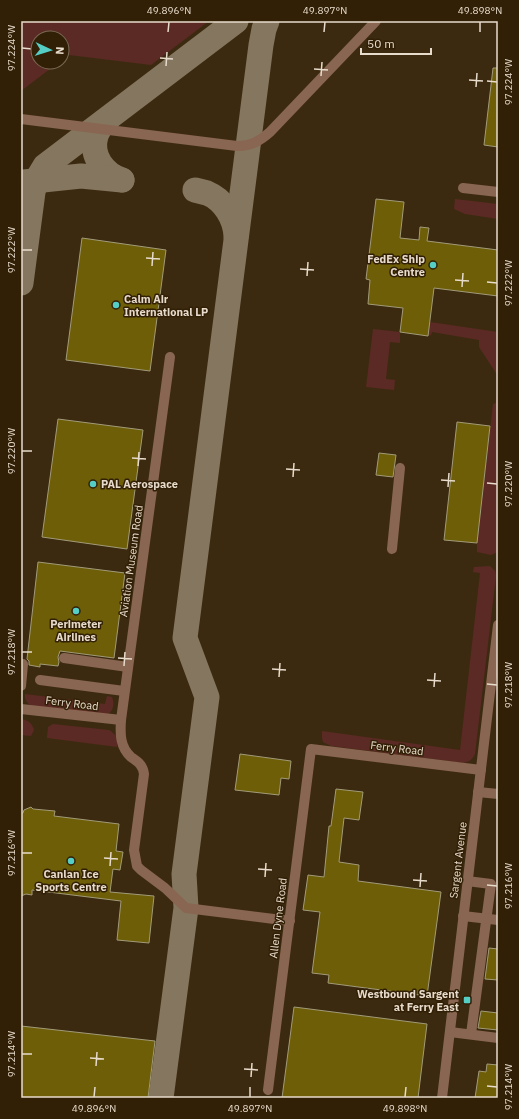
<svg xmlns="http://www.w3.org/2000/svg" width="519" height="1119" font-family="'IBM Plex Sans',sans-serif">
<style>
.green{fill:#5b2a24}
.lines{fill:none;stroke-linecap:round;stroke-linejoin:round}
.taxiway{stroke:#857660;stroke-width:25}
.building{fill:#6d5e07;stroke:#a29b79}
.minor{stroke:#896651;stroke-width:10}
.ticks{fill:none;stroke:#e7dbcc;stroke-width:1.5}
.poi-dot{fill:#55cec6;stroke:#322006;stroke-width:1.5}
.labels{text-anchor:middle;stroke-width:3;stroke-linejoin:round;paint-order:stroke}
.poi-label{font-size:11px;font-weight:bold;fill:#e7dbcc;stroke:#322006;text-anchor:end}
.street-label{font-size:11px;fill:#e7dbcc;stroke:#322006}
.neatline{fill:none;stroke:#e7dbcc;stroke-width:1.5}
.ticks-label{font-size:10px;text-anchor:middle;fill:#e7dbcc}
</style>
<rect width="100%" height="100%" fill="#3c2a10"/>
<g class="green">
<polygon points="21,21 209,21 151,65 69,55 62,60 62,38 38,38 38,62 59,62 21,91"/>
<polygon points="455,199 498,204 498,219 465,214 454,209"/>
<polygon points="430,322 498,332 498,376 479,347 479,340 432,332 431,335 428,336"/>
<polygon points="373,329 400,332 400,343 390,342 386,379 395,380 394,390 366,387"/>
<polygon points="497,392 498,393 498,552 491,555 477,552 477,543 493,404 496,403"/>
<path d="M490 566 495 571 496 576 475 754C472 760 469 762 463 763L331 746 323 742 322 738V731L460 750 480 573 473 572 474 567Z"/>
<path d="M25 694 105 704 107 696 112 697C115 705 113 711 106 716L33 707C28 704 24 700 25 694Z"/>
<path d="M21 719C28 720 32 723 34 730L31 736 21 735Z"/>
<path d="M53 724 109 730C116 734 118 739 117 747L47 738 48 727Z"/>
</g>
<g class="lines">
<g class="taxiway">
<path d="M104 122C101 126 98 130 96 136 90 156 104 174 122 180"/>
<polyline points="24,182 81,176 122,180"/>
<path d="M195 190C199 191 203 192 207 193 224 200 235 218 236 236"/>
<polyline points="21,283 33,192 36,181 45,166 236,21"/>
<polyline points="161,1098 186,908 184,874 207,697 185,638 261,45 264,29 267,21"/>
</g>
</g>
<g class="building">
<polygon points="493,68 498,68 498,147 484,145"/>
<polygon points="376,199 404,202 400,238 419,240 420,227 429,228 427,241 498,250 498,296 434,288 428,336 400,332 403,308 368,304 370,280 366,279"/>
<polygon points="82,238 166,250 150,371 66,360"/>
<polygon points="58,419 143,430 127,549 42,537"/>
<polygon points="457,422 490,426 477,543 444,540"/>
<polygon points="379,453 396,455 393,477 376,475"/>
<polygon points="38,562 125,573 114,658 60,651 58,657 59,662 58,666 40,664 40,667 29,665 29,661 27,659"/>
<polygon points="240,754 291,761 289,779 281,778 279,795 235,790"/>
<polygon points="336,789 363,792 359,820 344,818 339,862 359,865 358,881 441,892 427,996 328,983 329,975 312,973 320,912 303,910 308,875 324,877 329,826 331,826"/>
<polygon points="31,807 33,809 55,811 54,816 119,824 116,851 123,852 120,870 113,869 110,892 154,896 149,943 117,940 121,901 32,890 32,895 26,894 21,896 21,814 23,813 24,810"/>
<polygon points="489,948 498,949 498,980 485,979"/>
<polygon points="294,1007 427,1024 418,1098 282,1098"/>
<polygon points="481,1011 498,1013 498,1030 478,1028"/>
<polygon points="21,1026 155,1041 148,1098 21,1098"/>
<polygon points="487,1064 498,1065 498,1098 475,1098 479,1071 486,1072"/>
</g>
<g class="lines">
<g class="minor">
<path d="M21 119 237 146C251 146 260 141 270 132L376 21"/>
<polyline points="463,188 498,192"/>
<path d="M170 357 121 720C120 734 120 747 131 757 138 762 143 765 144 774L134 850 137 866 141 870 165 888 186 908 290 921"/>
<polyline points="392,549 400,468"/>
<polyline points="64,658 128,667"/>
<polyline points="21,664 23,664 21,686"/>
<polyline points="40,680 124,691"/>
<polyline points="21,709 121,720"/>
<polyline points="478,792 498,794"/>
<polyline points="467,881 491,884 471,1034"/>
<polyline points="463,916 498,920"/>
<polyline points="450,1032 498,1038"/>
<polyline points="268,1090 311,749 481,770"/>
<polyline points="442,1098 498,625"/>
</g>
</g>
<path class="ticks" d="M168 32 169 22M324 32 325 22M480 32V22M22 48 32 49M160 58 173 59M166 66 167 52M314 69 328 70M321 76 322 62M469 80 483 81M487 81 497 82M476 87 477 73M22 250H32M146 258 160 259M152 266 153 252M300 269 314 270M307 276 308 262M455 280 469 281M487 282 497 283M462 287 463 273M22 451H32M132 458 146 459M138 466 139 452M286 469 300 470M293 477 294 463M441 480 455 481M487 483 497 484M448 487 449 473M22 652H32M118 658 132 659M124 666 125 652M272 669 286 670M279 677 280 663M427 680 441 681M487 684 497 685M434 687 435 673M22 853H32M104 858 118 859M110 866 111 852M258 869 272 870M265 877 266 863M413 880 427 881M487 885 497 886M420 887 421 873M22 1054H32M90 1058 104 1059M96 1066 97 1052M244 1069 258 1070M251 1077 252 1063M487 1086 497 1087M94 1097 95 1087M250 1097V1087M405 1097 406 1087"/>
<g class="poi-dot">
<circle cx="433" cy="265" r="4"/>
<circle cx="116" cy="305" r="4"/>
<circle cx="93" cy="484" r="4"/>
<circle cx="76" cy="611" r="4"/>
<circle cx="71" cy="861" r="4"/>
<rect x="463" y="996" width="8" height="8" rx="2"/>
</g>
<g class="labels">
<g class="poi-label">
<text x="425" y="263">FedEx Ship<tspan x="425" dy="13">Centre</tspan></text>
<text x="124" y="303" text-anchor="start">Calm Air<tspan x="124" dy="13">International LP</tspan></text>
<text x="101" y="488" text-anchor="start">PAL Aerospace</text>
<text x="76" y="628" text-anchor="middle">Perimeter<tspan x="76" dy="13">Airlines</tspan></text>
<text x="71" y="878" text-anchor="middle">Canlan Ice<tspan x="71" dy="13">Sports Centre</tspan></text>
<text x="459" y="998">Westbound Sargent<tspan x="459" dy="13">at Ferry East</tspan></text>
</g>
<g class="street-label">
<text transform="translate(131 561) rotate(-82)" y="4">Aviation Museum Road</text>
<text transform="translate(72 703) rotate(7)" y="4">Ferry Road</text>
<text transform="translate(397 748) rotate(7)" y="4">Ferry Road</text>
<text transform="translate(458 860) rotate(-83)" y="4">Sargent Avenue</text>
<text transform="translate(278 918) rotate(-83)" y="4">Allen Dyne Road</text>
</g>
</g>
<rect width="519" height="1119" fill="none" stroke="#322006" stroke-width="44"/>
<g transform="translate(50 50) rotate(94)"><circle r="19" fill="#322006" stroke="#7a6b55"/>
<path d="M0-3L7 15L0 10L-7 15Z" fill="#55cec6"/>
<text y="-6" font-size="11" font-weight="bold" text-anchor="middle" fill="#e7dbcc">N</text>
</g>
<path d="M361 48v6h70v-6" fill="none" stroke="#e7dbcc" stroke-width="2"/>
<text x="367" y="48" font-size="12" fill="#e7dbcc" stroke="#322006" stroke-width="3" paint-order="stroke">50 m</text>
<rect x="22" y="22" width="475" height="1075" class="neatline"/>
<g class="ticks-label">
<text x="169" y="14">49.896°N</text>
<text x="325" y="14">49.897°N</text>
<text x="480" y="14">49.898°N</text>
<text transform="translate(11 48) rotate(-90)" y="4">97.224°W</text>
<text transform="translate(508 82) rotate(-90)" y="4">97.224°W</text>
<text transform="translate(11 250) rotate(-90)" y="4">97.222°W</text>
<text transform="translate(508 283) rotate(-90)" y="4">97.222°W</text>
<text transform="translate(11 451) rotate(-90)" y="4">97.220°W</text>
<text transform="translate(508 484) rotate(-90)" y="4">97.220°W</text>
<text transform="translate(11 652) rotate(-90)" y="4">97.218°W</text>
<text transform="translate(508 685) rotate(-90)" y="4">97.218°W</text>
<text transform="translate(11 853) rotate(-90)" y="4">97.216°W</text>
<text transform="translate(508 886) rotate(-90)" y="4">97.216°W</text>
<text transform="translate(11 1054) rotate(-90)" y="4">97.214°W</text>
<text transform="translate(508 1087) rotate(-90)" y="4">97.214°W</text>
<text x="94" y="1112">49.896°N</text>
<text x="250" y="1112">49.897°N</text>
<text x="405" y="1112">49.898°N</text>
</g>
</svg>
